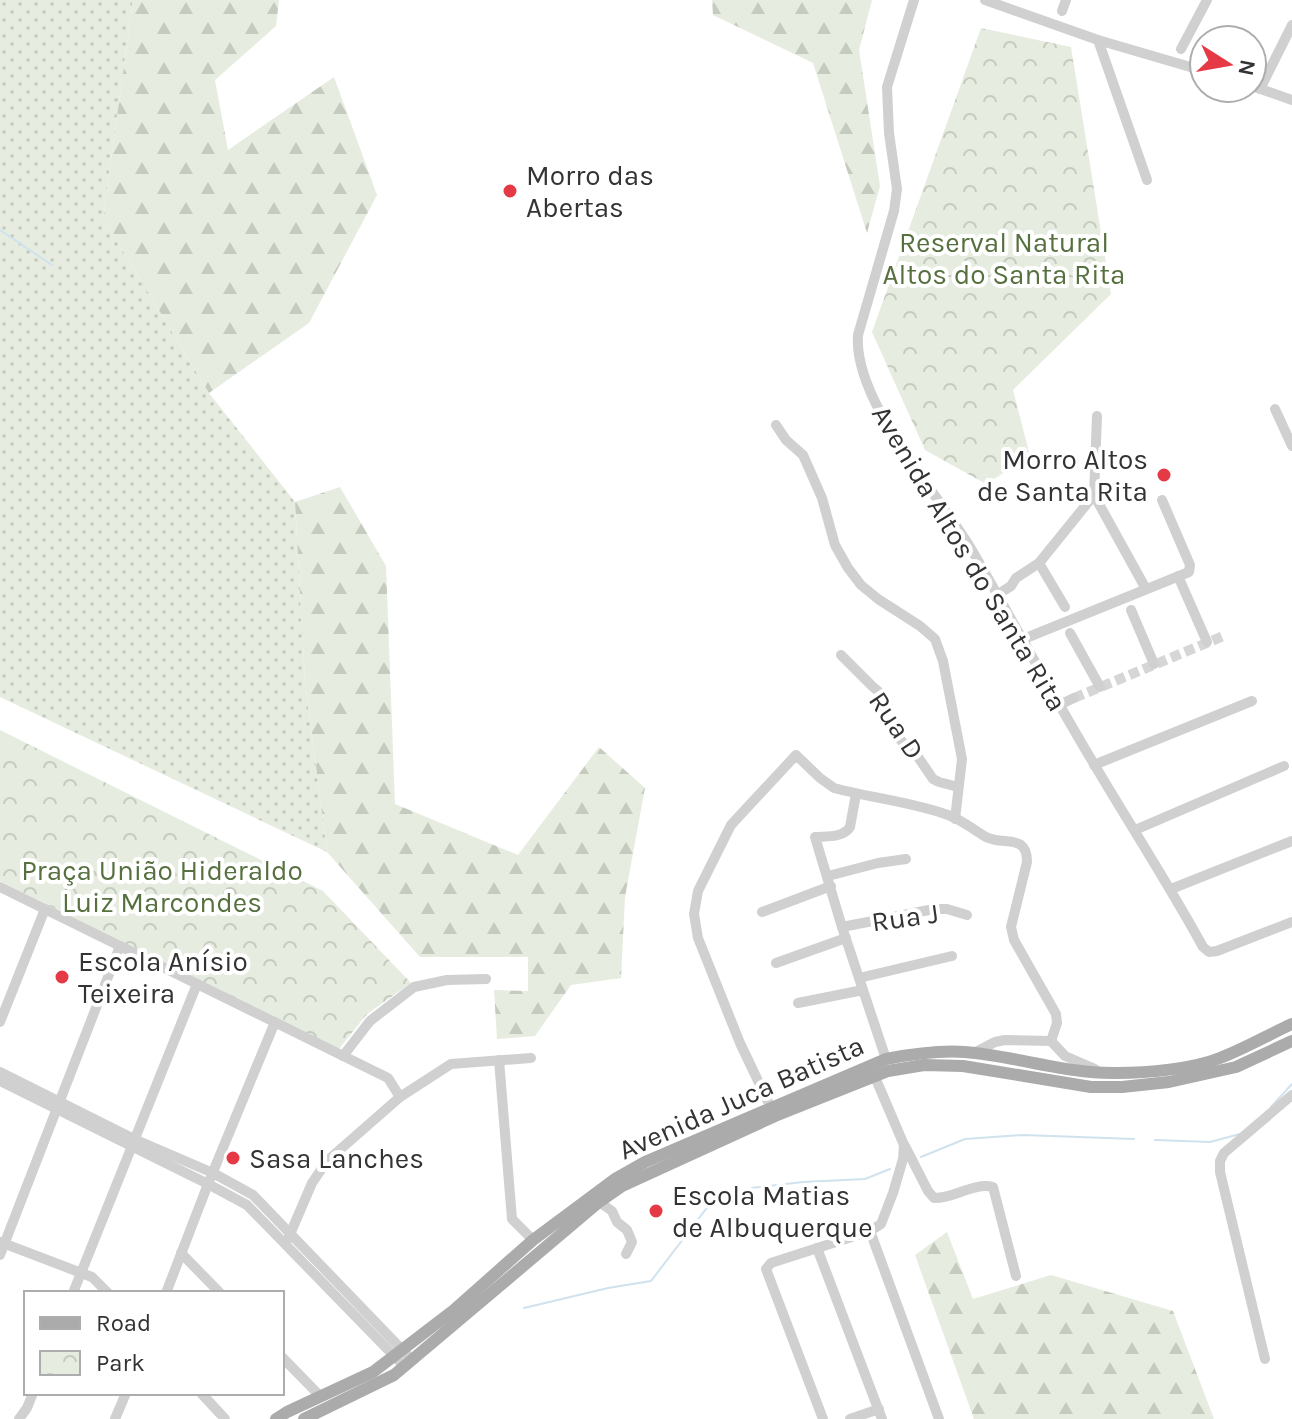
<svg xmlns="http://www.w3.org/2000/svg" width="1292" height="1419" font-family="Karla,sans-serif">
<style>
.grass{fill:url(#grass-dots)}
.forest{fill:url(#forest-firs)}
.park{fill:url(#park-crowns)}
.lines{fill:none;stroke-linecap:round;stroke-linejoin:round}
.stream{stroke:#cfe2ee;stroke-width:2}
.minor-tunnel{stroke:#d6d6d6;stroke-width:10;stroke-dasharray:10 5;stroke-linecap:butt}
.minor{stroke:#d0d0d0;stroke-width:10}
.major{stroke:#ababab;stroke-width:12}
.poi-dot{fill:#e63946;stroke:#fff;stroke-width:3}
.labels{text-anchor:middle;stroke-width:8;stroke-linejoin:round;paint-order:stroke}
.poi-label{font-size:28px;fill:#333;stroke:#fff;text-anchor:start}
.park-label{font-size:28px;fill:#56703f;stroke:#fff}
.street-label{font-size:28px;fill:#333;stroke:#fff}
</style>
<defs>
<pattern id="grass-dots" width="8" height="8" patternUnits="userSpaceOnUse" patternTransform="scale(2)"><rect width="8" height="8" fill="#e6ecdf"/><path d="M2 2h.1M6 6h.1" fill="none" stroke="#c6cbc0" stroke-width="1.8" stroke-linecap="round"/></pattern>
<pattern id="forest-firs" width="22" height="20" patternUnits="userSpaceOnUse" patternTransform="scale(2)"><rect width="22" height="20" fill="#e6ecdf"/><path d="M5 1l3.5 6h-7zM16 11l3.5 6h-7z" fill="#c6cbc0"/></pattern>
<pattern id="park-crowns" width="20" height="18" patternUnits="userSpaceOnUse" patternTransform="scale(2)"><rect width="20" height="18" fill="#e6ecdf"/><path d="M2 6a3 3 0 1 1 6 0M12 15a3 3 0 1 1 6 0" fill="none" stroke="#c6cbc0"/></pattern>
</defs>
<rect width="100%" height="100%" fill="#fff"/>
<polygon class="grass" points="0,0 133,0 103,218 209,393 295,502 305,681 327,852 0,697"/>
<g class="forest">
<polygon points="133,0 279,0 276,26 215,80 228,150 334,77 377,195 309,323 209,393 103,218"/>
<polygon points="712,0 872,0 859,50 880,186 867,233 813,63 713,15"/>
<polygon points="340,487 386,566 395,804 518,855 599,747 645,788 625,897 621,978 571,985 535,1036 497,1039 494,990 528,991 528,957 420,957 327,852 305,681 295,502"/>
<polygon points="947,1232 973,1299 1051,1275 1173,1311 1214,1419 974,1419 915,1255"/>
</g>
<g class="park">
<polygon points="981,28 1071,47 1111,294 1013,390 1030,456 986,484 925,450 872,332"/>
<polygon points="0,730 323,891 411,983 367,1014 338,1050 0,881"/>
</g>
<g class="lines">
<g class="stream">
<polyline points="0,230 52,265"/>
<polyline points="1271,1107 1292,1084"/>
<polyline points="1155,1140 1210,1142 1240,1134"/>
<polyline points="921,1157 965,1139 1023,1135 1134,1139"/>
<polyline points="524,1308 608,1288 651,1281 706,1209 734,1190 803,1182 865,1179 890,1169"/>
</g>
<polyline class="minor-tunnel" points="1074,698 1226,635"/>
<g class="minor">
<path d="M914 0 887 87 889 133 897 189 894 211 858 335C853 402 940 495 973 552 1014 623 1052 694 1094 764 1130 825 1169 885 1203 947L1209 952 1217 951 1292 922"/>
<polyline points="985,0 1098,40 1204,71"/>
<polyline points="1062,11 1066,0"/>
<polyline points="1098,40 1147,180"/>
<polyline points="1181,49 1207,0"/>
<polyline points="1252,86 1292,100"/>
<polyline points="1260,89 1292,25"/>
<polyline points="1275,409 1292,446"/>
<polyline points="776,425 786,440 803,455 822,498 835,545 848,568 861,585 878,599 920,626 935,639 943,661 962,759 955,819"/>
<polyline points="1094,495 1146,589"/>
<polyline points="1039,563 1065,607"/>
<polyline points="1178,576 1207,642"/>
<polyline points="997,595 1011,586 1016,578 1039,563 1094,495 1097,416"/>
<polyline points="1131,610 1154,664"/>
<polyline points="1070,633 1100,687"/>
<polyline points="1021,640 1189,572 1190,565 1162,500"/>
<polyline points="841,655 872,686 885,697 895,732 903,743 918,757 933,779 939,782 958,787"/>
<polyline points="1059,705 1074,698"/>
<polyline points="1094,765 1252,701"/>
<path d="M856 794 850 827C843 838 827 836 815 837L842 927 886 1059"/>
<polyline points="1135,830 1284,766"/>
<polyline points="828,876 878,863 906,859"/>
<polyline points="0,887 388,1078 400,1097"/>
<polyline points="1171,889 1292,841"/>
<polyline points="762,912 831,886"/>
<polyline points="842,927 934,909 947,909 967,915"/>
<polyline points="776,963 846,938"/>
<polyline points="859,978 952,956"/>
<polyline points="798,1003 863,990"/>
<polyline points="0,1022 45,909"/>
<polyline points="974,1053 995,1042 1005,1040 1051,1041 1065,1056 1095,1069"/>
<polyline points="343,1056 370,1021 414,987 447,980 486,979"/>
<polyline points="499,1060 512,1219 533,1240"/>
<polyline points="0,1072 134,1139 213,1173 253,1195 412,1360"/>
<polyline points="0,1081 208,1184 247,1205 399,1361"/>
<path d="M771 1108 740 1043 698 938 694 914 698 891 731 825 796 755 820 778 834 788C871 798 912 802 948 815 962 820 974 830 986 837 1004 846 1027 833 1027 862L1011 927 1014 940 1056 1014 1057 1023 1051 1041"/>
<path d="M905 1146 928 1191 934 1198C954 1199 973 1182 993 1187L1016 1276"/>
<polyline points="599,1202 612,1211 617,1222 627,1230 632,1242 626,1254"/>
<polyline points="870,1231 939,1419"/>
<polyline points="288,1239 312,1183 327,1161 400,1097 451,1064 531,1058"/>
<polyline points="0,1242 92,1277 108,1293"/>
<polyline points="817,1248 882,1419"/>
<polyline points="181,1253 220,1293"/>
<polyline points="0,1255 120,946"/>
<polyline points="73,1293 197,984"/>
<polyline points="166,1293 208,1184 275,1022"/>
<polyline points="282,1357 321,1397"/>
<polyline points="1265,1359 1220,1172 1220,1161 1224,1153 1292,1095"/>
<polyline points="201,1393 225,1419"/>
<polyline points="19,1419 27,1408 33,1393"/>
<polyline points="115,1419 126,1393"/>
<polyline points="823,1419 766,1269 771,1263 870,1231 881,1224 893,1193 903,1159 904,1145 875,1077"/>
<polyline points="850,1419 879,1409"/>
</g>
<g class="major">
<path d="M276 1419 287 1412 373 1372 454 1310 533 1240 615 1179 645 1162 886 1059C912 1054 938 1050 965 1052 1016 1056 1065 1074 1117 1073 1146 1073 1193 1069 1220 1058 1244 1049 1268 1035 1292 1024"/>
<polyline points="304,1419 394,1375 599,1202 622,1186 775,1116 888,1071 924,1065 963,1066 1091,1087 1122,1087 1169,1082 1236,1067 1292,1041"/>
</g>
</g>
<g class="poi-dot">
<circle cx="510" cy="191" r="8"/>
<circle cx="1164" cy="475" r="8"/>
<circle cx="62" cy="977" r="8"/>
<circle cx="233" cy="1158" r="8"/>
<circle cx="656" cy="1211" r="8"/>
</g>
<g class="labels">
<g class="poi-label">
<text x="526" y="185">Morro das<tspan x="526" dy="32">Abertas</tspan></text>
<text x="1148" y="469" text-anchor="end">Morro Altos<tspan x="1148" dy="32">de Santa Rita</tspan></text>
<text x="78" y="971">Escola Anísio<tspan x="78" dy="32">Teixeira</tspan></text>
<text x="249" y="1168">Sasa Lanches</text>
<text x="672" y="1205">Escola Matias<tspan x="672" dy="32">de Albuquerque</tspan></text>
</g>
<g class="park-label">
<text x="1004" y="252">Reserval Natural<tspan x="1004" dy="32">Altos do Santa Rita</tspan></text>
<text x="162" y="880">Praça União Hideraldo<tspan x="162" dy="32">Luiz Marcondes</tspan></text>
</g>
<g class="street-label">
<text transform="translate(970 558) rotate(59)" y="10">Avenida Altos do Santa Rita</text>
<text transform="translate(897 725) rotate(56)" y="10">Rua D</text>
<text transform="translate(905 917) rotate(-8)" y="10">Rua J</text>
<text transform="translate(741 1097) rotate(-24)" y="10">Avenida Juca Batista</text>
</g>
</g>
<rect x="24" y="1291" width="260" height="104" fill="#ffffff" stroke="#adadad" stroke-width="2"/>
<rect x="40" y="1317" width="40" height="12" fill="#ababab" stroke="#adadad" stroke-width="2"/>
<text x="96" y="1331" font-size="24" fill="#333333">Road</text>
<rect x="40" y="1351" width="40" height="24" fill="url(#park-crowns)" stroke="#adadad" stroke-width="2"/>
<text x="96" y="1371" font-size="24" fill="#333333">Park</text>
<g transform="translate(1228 64) rotate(101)"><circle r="38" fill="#ffffff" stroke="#adadad" stroke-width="2"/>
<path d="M0-6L14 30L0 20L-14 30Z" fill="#e63946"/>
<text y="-12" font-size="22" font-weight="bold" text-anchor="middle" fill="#333333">N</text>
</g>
</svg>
